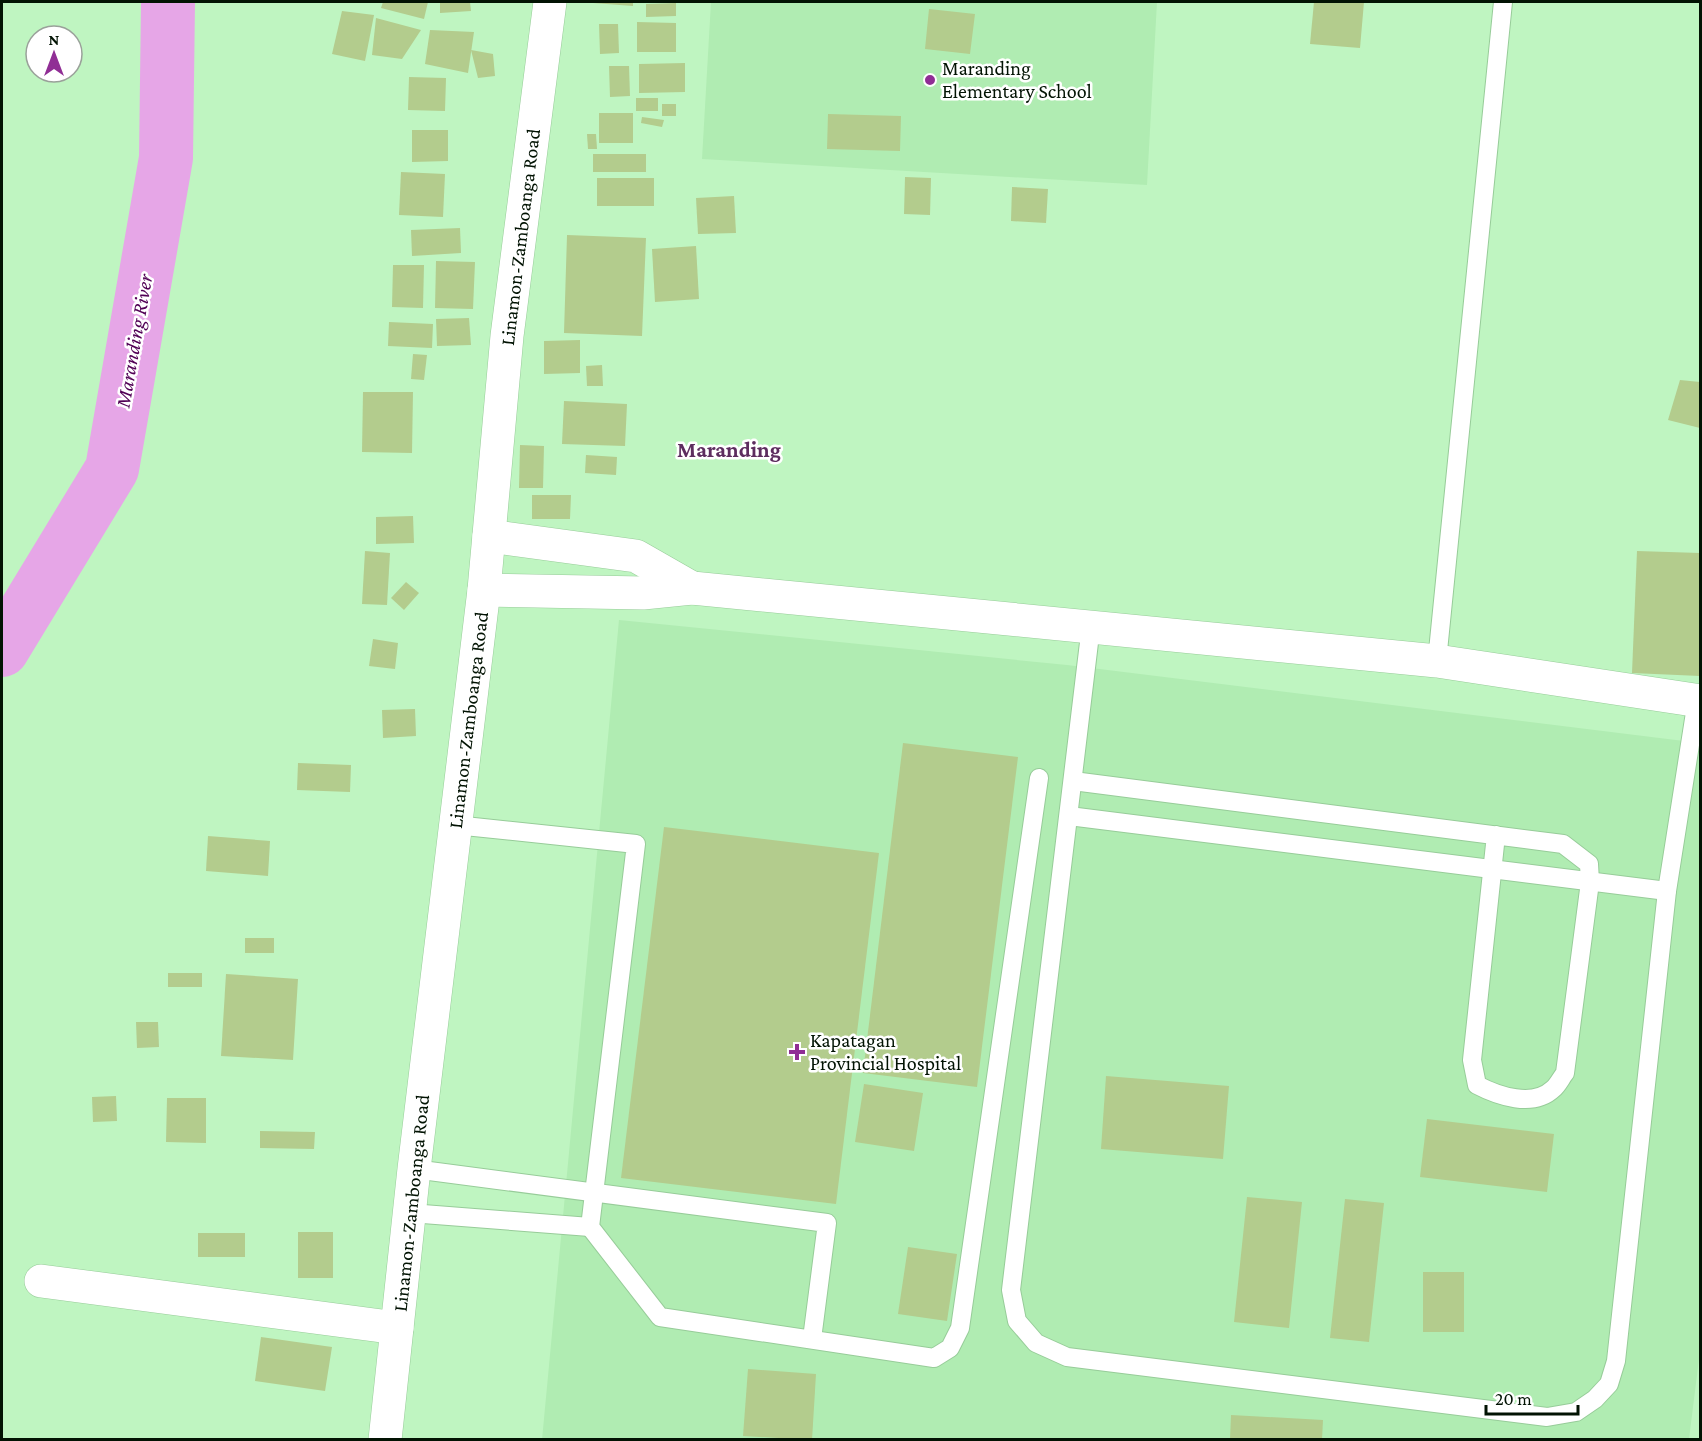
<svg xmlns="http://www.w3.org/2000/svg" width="1702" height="1441" font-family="'Crimson Pro',serif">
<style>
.built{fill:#b0ecb2}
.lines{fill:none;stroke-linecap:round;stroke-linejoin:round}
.river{stroke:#e6a6e7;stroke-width:54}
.building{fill:#b3cc8d}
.service-casing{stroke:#97cc99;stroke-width:20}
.minor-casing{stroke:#97cc99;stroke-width:34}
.trunk-casing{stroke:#97cc99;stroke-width:34}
.service{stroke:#fff;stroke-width:18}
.minor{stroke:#fff;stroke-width:33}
.trunk{stroke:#fff;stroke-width:33}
.poi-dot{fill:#902e95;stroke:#fff;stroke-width:2}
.labels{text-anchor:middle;stroke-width:5;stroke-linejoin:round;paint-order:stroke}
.poi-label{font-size:20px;fill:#021303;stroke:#fff;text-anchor:start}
.street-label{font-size:20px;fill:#021303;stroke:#fff}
.water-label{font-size:21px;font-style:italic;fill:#510055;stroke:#fff}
.quarter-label{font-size:22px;font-weight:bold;fill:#5d2d5f;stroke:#fff}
</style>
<rect width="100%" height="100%" fill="#bff5c1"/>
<g class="built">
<polygon points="711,2 1157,2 1147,185 702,159"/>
<polygon points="619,620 1067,665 1700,743 1700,1351 1689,1439 542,1440"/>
</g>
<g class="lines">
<polyline class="river" points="2,650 112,469 166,158 168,2"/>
</g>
<g class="building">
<polygon points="383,2 428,2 424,19 381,8"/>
<polygon points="440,2 470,2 471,11 440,13"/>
<polygon points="593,2 633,2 633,6 593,3"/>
<polygon points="1314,2 1364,2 1360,48 1310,44"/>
<polygon points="676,3 676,16 646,17 646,4"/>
<polygon points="929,9 975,14 970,54 925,49"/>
<polygon points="342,11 374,15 365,61 332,54"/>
<polygon points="376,18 421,30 402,59 372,55"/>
<polygon points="637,22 676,23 676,52 637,52"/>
<polygon points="599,24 618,24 619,53 600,54"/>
<polygon points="430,30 474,32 468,73 425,64"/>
<polygon points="471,50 493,54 495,76 478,78"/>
<polygon points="685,63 685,92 639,93 639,64"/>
<polygon points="609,66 629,66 630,96 610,97"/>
<polygon points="409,77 446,78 445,111 408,110"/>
<rect x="636" y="98" width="22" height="13"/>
<rect x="662" y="104" width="14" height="12"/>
<rect x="599" y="113" width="34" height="30"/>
<polygon points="828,114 901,116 900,151 827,149"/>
<polygon points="642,117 664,120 662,127 641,123"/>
<polygon points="412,130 448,130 448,161 412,162"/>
<polygon points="587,134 596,134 597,149 588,149"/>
<rect x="593" y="154" width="53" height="18"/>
<polygon points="401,172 445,174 443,217 399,215"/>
<polygon points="905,177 931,178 930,215 904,214"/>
<rect x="597" y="178" width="57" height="28"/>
<polygon points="1012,187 1048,189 1046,223 1011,221"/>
<polygon points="734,196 736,233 698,234 696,198"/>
<polygon points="460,228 461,253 412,256 411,230"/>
<polygon points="567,235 646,238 642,336 564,333"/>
<polygon points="696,246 699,299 655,302 652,249"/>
<polygon points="436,261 475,262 473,309 435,308"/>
<polygon points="393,265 424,265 423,308 392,307"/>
<polygon points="469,318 471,345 437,346 436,319"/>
<polygon points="389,322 433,324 432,348 388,346"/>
<polygon points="580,340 580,373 544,374 544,341"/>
<polygon points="413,354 427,355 424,380 411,379"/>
<polygon points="602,365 603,386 587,386 586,366"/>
<polygon points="1680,380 1700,382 1700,428 1668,420"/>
<polygon points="363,392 413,392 412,453 362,452"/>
<polygon points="564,401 627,404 625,446 562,444"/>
<polygon points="520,445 544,446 543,488 519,488"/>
<polygon points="586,455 617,457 616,475 585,473"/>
<polygon points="532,495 571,495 570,519 532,519"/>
<polygon points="413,516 414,543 376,544 376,517"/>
<polygon points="365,551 390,553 387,605 362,604"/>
<polygon points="1637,551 1700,553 1700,676 1632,673"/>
<polygon points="406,582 419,593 404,610 391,598"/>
<polygon points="373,639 398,643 395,669 369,666"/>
<polygon points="415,709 416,736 383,738 382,710"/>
<polygon points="903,743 1018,757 977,1087 863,1073"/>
<polygon points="298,763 351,765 350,792 297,790"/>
<polygon points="664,827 879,853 836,1204 621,1178"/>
<polygon points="208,836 270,841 268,876 206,871"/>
<rect x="245" y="938" width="29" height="15"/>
<rect x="168" y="973" width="34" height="14"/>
<polygon points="226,974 298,979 293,1060 221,1056"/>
<polygon points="136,1022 158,1022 159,1047 137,1048"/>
<polygon points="1106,1076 1229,1086 1223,1159 1101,1149"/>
<polygon points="864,1084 923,1093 914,1151 855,1142"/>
<polygon points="116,1096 117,1121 93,1122 92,1097"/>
<polygon points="167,1098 206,1098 206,1143 166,1142"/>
<polygon points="1427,1119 1554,1134 1547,1192 1420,1177"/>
<polygon points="260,1131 315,1132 314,1149 260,1148"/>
<polygon points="1247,1197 1302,1202 1289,1328 1234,1322"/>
<polygon points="1345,1199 1384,1203 1369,1342 1330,1338"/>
<rect x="298" y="1232" width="35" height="46"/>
<rect x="198" y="1233" width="47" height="24"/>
<polygon points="908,1247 957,1254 947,1321 898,1314"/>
<rect x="1423" y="1272" width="41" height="60"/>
<polygon points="261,1337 332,1347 325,1391 255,1381"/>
<polygon points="748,1369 816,1374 812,1440 743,1436"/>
<polygon points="1231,1415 1323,1420 1322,1440 1230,1440"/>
</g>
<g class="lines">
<defs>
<g id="service">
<polyline points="1091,626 1011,1290 1017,1321 1036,1343 1067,1357 1547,1417 1576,1412 1595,1399 1609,1384 1616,1361 1667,891 1697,700"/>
<polyline points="1437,661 1503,2"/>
<path d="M1073 781 1563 844 1589 864 1590 882 1565 1073C1561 1078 1558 1085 1553 1089 1533 1108 1498 1096 1477 1085L1472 1060 1496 835"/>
<polyline points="1069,816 1667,891"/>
<polyline points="455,825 636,844 590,1227 660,1317 934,1358 950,1348 960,1328 1039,778"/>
<polyline points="414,1169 827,1223 812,1339"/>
<polyline points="410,1213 590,1227"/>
</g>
<g id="minor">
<polyline points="489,536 636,556 692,588"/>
<polyline points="484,590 643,593 692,588 1437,661 1700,701"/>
<polyline points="41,1281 397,1328"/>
</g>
<polyline id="trunk" points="385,1440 414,1169 484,590 507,336 550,2"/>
</defs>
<use href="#service" class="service-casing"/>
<use href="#minor" class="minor-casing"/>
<use href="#trunk" class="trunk-casing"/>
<use href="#service" class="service"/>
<use href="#minor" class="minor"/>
<use href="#trunk" class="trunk"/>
</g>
<g class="poi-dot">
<circle cx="930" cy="80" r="6"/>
<path d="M794 1043h6v6h6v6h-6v6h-6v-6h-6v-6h6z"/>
</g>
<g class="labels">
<g class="poi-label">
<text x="942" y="75">Maranding<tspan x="942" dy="23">Elementary School</tspan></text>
<text x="810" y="1047">Kapatagan<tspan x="810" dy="23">Provincial Hospital</tspan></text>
</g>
<g class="street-label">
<text transform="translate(520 237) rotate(-83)" y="7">Linamon-Zamboanga Road</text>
<text transform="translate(468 720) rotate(-83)" y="7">Linamon-Zamboanga Road</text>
<text transform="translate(411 1203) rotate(-84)" y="7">Linamon-Zamboanga Road</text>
</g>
<g class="water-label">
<text transform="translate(134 341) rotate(-80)" y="7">Maranding River</text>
</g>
<g class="quarter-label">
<text x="729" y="457">Maranding</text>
</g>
</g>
<rect width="1702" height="1441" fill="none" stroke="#021303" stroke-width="6"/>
<g transform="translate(54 54)"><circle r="28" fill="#ffffff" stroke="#9aa19a" stroke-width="1.5"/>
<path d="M0-4.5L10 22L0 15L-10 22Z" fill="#902e95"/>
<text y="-9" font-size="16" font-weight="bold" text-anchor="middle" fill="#021303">N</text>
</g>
<path d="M1486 1405v9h92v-9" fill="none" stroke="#021303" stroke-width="3"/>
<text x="1495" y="1405" font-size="18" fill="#021303" stroke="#ffffff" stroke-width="4.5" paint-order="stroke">20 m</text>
</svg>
